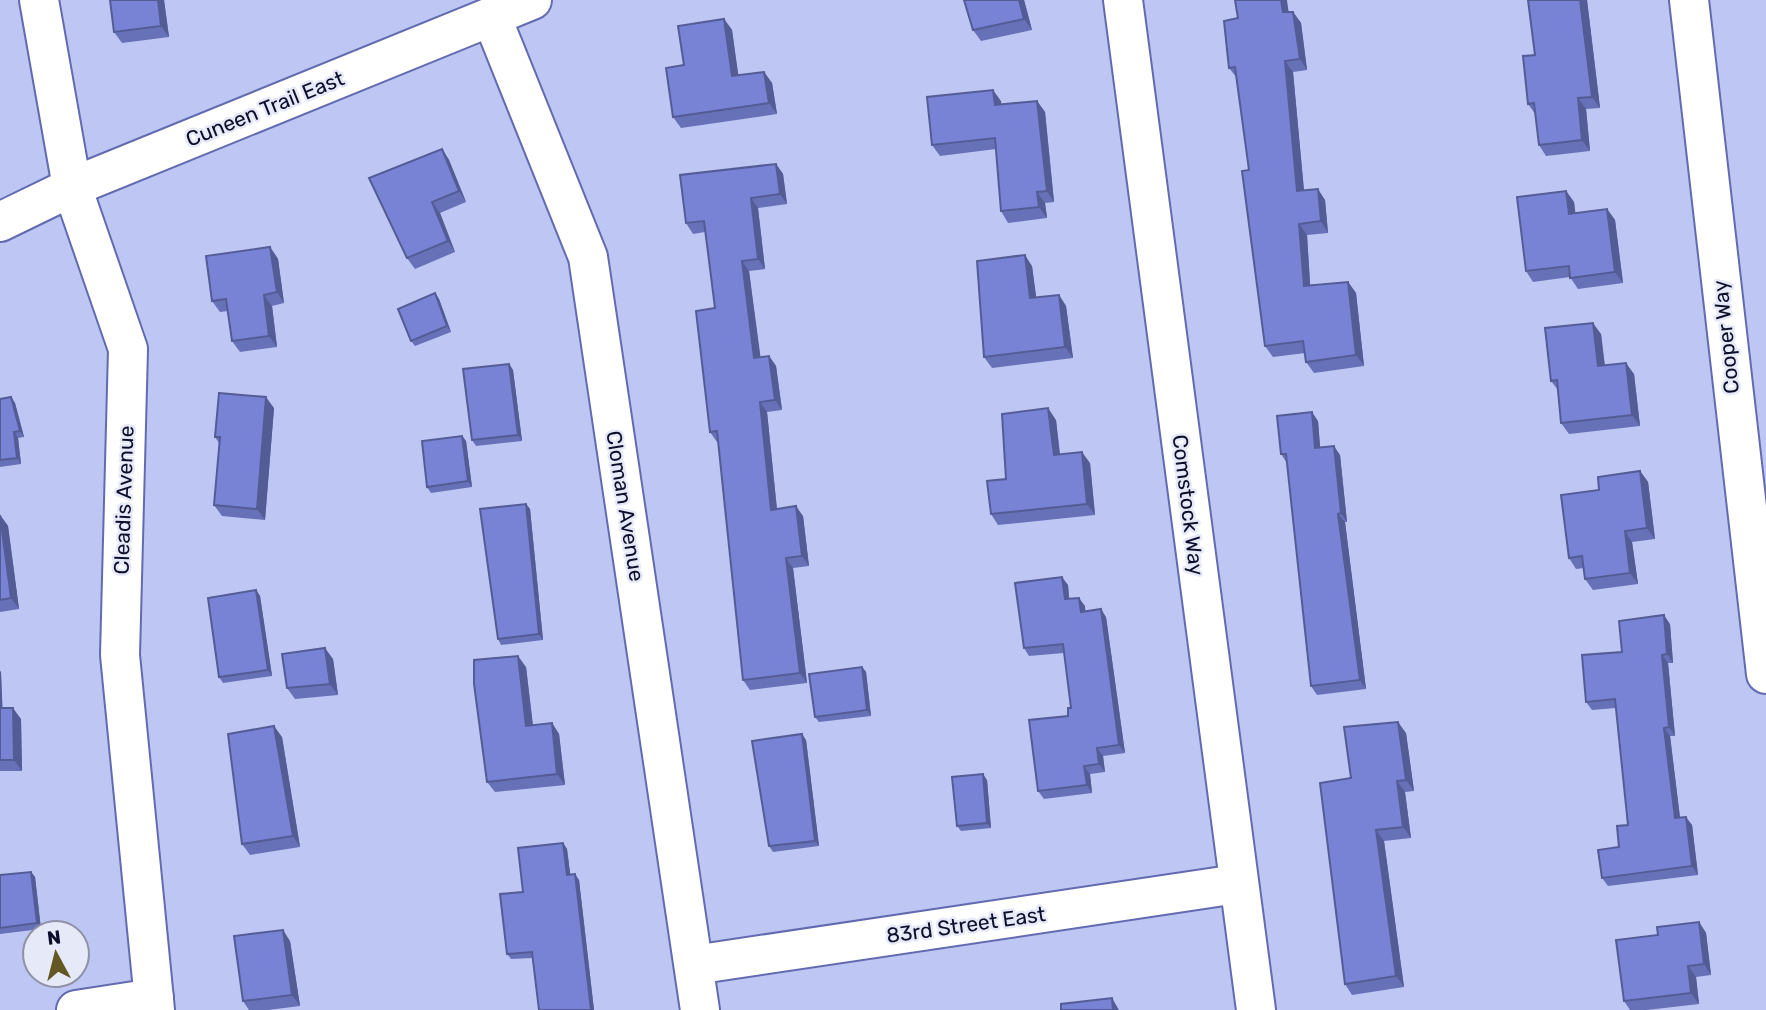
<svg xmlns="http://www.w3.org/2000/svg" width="1766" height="1010" font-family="Rubik,sans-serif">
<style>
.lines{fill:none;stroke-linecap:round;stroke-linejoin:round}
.street-casing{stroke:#626baf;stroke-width:42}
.street{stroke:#fff;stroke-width:38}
.wall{fill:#6771b8}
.shaded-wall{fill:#545c96}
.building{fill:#7883d6;stroke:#545c96;stroke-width:2}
.labels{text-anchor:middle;stroke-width:5;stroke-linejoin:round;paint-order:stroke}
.street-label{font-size:21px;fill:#0d0f2a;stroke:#e6e9f8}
</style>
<rect width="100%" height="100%" fill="#bec6f3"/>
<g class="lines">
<defs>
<g id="street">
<polyline points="39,0 72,187 128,349 120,655 155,1010"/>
<polyline points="1123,0 1256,1010"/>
<polyline points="1689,0 1766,674"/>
<polyline points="492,18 588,257 700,1010"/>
<polyline points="0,222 72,187 532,0"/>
<polyline points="694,965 1237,884"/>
<polyline points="76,1010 154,998"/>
</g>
</defs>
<use href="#street" class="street-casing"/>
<use href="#street" class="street"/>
</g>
<g class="wall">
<polygon points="110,0 164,0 169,37 122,43 114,32"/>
<polygon points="964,0 1024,0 1032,30 981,41 973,30"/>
<polygon points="1528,0 1587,0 1600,108 1586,109 1590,151 1546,156 1539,145 1536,115 1528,104 1535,55"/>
<polygon points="1293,12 1301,23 1307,70 1293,72 1304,190 1325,200 1328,233 1307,235 1310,285 1348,282 1356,293 1364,366 1314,373 1306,362 1305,353 1273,357 1265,346 1249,170 1237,78 1229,68 1238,18"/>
<polygon points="724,19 732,30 738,75 764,72 772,83 777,114 681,128 673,117 684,65"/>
<polygon points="1001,101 1001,104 1037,101 1045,112 1054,202 1045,203 1047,218 1008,223 1001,211 996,149 940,156 932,145"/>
<polygon points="442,149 449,160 466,202 440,213 455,252 415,269 407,258"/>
<polygon points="776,164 783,174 787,204 758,208 765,269 749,271 760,357 769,356 776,366 782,410 767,412 777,509 803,516 809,566 793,568 807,683 750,690 743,680 718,442 717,442 710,432 715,308 705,232 693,234 686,223"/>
<polygon points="1566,191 1574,202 1575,213 1607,209 1615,220 1623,283 1578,289 1570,277 1533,282 1526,271"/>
<polygon points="270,247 278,259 284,303 272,306 277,347 240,352 232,341 228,311 220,312 212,301"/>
<polygon points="1032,266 1036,298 1059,295 1066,306 1073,358 992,368 984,357"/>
<polygon points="435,293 439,299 451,332 415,346 411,341"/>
<polygon points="1601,334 1605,366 1634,374 1640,426 1569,434 1561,423 1558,390 1551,381"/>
<polygon points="509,364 513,370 522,441 476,446 472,440"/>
<polygon points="11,397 15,403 24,437 18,438 21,464 0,467 0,399"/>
<polygon points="274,408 265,520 222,516 214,505 219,443 215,437"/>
<polygon points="1056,420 1060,454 1090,463 1095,515 998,525 991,514 1006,479"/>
<polygon points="1318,421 1320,448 1340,455 1347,522 1345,522 1366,689 1317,695 1311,686 1287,463 1281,454"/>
<polygon points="462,436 466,441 472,487 431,493 427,487"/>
<polygon points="1640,471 1648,482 1655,539 1632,542 1638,584 1593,590 1585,579 1584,568 1576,569 1569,558 1599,490"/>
<polygon points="526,504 530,509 543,640 501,645 498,639"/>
<polygon points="0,515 8,526 19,609 0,612"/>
<polygon points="1068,585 1069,599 1085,606 1085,611 1106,617 1125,753 1103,756 1105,772 1090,774 1092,793 1044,799 1038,791 1071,708 1064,653 1029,656 1024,648"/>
<polygon points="256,590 260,596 272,676 223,683 219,677"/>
<polygon points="1670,624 1673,663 1668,663 1675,736 1670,736 1680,817 1692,825 1698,875 1608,886 1602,878 1619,847 1628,825 1616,708 1592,710 1586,702 1622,652"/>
<polygon points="333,659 338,695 295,699 287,688"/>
<polygon points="526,667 533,725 552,723 559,734 565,785 495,792 487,782"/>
<polygon points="862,667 866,672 871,716 819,722 815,717"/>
<polygon points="0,671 1,672 2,708 21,719 22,771 0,771"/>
<polygon points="1406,733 1414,791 1405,792 1411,838 1384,841 1404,987 1352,995 1345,984 1351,778"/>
<polygon points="282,737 300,847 250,855 242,844"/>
<polygon points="806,740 819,846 773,852 769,846"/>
<polygon points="987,780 991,828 961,831 957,826"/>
<polygon points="563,843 567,849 570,874 579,880 594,1010 539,1010 532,958 511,959 507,954 523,892"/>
<polygon points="31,872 35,877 41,929 0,934 0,875"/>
<polygon points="1699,922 1706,933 1711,975 1696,977 1699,1004 1647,1010 1630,1010 1624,1001 1658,935"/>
<polygon points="290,941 300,1006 268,1010 249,1010 243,1001"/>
</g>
<g class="shaded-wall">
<polygon points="158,0 164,0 169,37 161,26"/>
<polygon points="1019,0 1024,0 1032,30 1024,19"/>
<polygon points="1281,0 1287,0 1290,23 1283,12"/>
<polygon points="1580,0 1587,0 1600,108 1592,97"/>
<polygon points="1293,12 1301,23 1307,70 1300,59"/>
<polygon points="724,19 732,30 740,87 732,76"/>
<polygon points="1285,61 1293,72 1305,202 1297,191"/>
<polygon points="764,72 772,83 777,114 769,103"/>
<polygon points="993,90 1001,101 1003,116 995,105"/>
<polygon points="1578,98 1586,109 1590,151 1582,140"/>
<polygon points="1037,101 1045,112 1054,202 1047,191"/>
<polygon points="442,149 449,160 466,202 459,191"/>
<polygon points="776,164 783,174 787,204 780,194"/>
<polygon points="1318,189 1325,200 1328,233 1321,221"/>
<polygon points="1566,191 1574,202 1577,225 1569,214"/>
<polygon points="1037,192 1045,203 1047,218 1039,207"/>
<polygon points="751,198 758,208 765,269 758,259"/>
<polygon points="432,202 440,213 455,252 448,241"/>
<polygon points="1607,209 1615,220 1623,283 1615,272"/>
<polygon points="1299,224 1307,235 1311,297 1304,286"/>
<polygon points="270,247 278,259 284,303 277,292"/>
<polygon points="1025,255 1032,266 1038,310 1030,298"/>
<polygon points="742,261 749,271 762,368 754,358"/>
<polygon points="1348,282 1356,293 1364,366 1356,355"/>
<polygon points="435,293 439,299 451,332 447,326"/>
<polygon points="264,295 272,306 277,347 269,336"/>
<polygon points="1059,295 1066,306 1073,358 1065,347"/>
<polygon points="1593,323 1601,334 1606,377 1598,366"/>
<polygon points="769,356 776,366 782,410 775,400"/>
<polygon points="1626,363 1634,374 1640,426 1632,415"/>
<polygon points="509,364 513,370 522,441 518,435"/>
<polygon points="11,397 15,403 24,437 20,431"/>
<polygon points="266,397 274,408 265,520 257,509"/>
<polygon points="760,402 767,412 778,520 771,510"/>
<polygon points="1048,408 1056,420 1061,466 1054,455"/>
<polygon points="1312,412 1318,421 1321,457 1315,448"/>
<polygon points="14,432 18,438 21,464 17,458"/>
<polygon points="462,436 466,441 472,487 468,481"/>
<polygon points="1334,446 1340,455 1347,522 1341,513"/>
<polygon points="1082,452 1090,463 1095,515 1087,504"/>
<polygon points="1640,471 1648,482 1655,539 1647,528"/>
<polygon points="526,504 530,509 543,640 539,634"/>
<polygon points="796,506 803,516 809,566 802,556"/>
<polygon points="1338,514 1345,522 1366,689 1360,680"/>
<polygon points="0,515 8,526 19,609 11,598"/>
<polygon points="1625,531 1632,542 1638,584 1630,573"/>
<polygon points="786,558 793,568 807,683 800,673"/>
<polygon points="1062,577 1068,585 1070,608 1065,599"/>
<polygon points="256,590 260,596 272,676 268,670"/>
<polygon points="1079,598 1085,606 1086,620 1081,612"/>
<polygon points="1101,609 1106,617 1125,753 1119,745"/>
<polygon points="1664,615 1670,624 1673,663 1667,654"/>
<polygon points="325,648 333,659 338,695 330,684"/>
<polygon points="1662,655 1668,663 1675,736 1669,727"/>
<polygon points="518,656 526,667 534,736 526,726"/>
<polygon points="862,667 866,672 871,716 867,710"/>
<polygon points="0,671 1,672 3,720 0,716"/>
<polygon points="13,708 21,719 22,771 14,760"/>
<polygon points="1398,722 1406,733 1414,791 1406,780"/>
<polygon points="552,723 559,734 565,785 557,774"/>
<polygon points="274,726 282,737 300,847 293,836"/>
<polygon points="1664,728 1670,736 1681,826 1675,818"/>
<polygon points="802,734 806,740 819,846 815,841"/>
<polygon points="1097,748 1103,756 1105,772 1099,764"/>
<polygon points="1084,766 1090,774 1092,793 1087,785"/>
<polygon points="983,774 987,780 991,828 987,823"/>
<polygon points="1397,781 1405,792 1411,838 1403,827"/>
<polygon points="1686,817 1692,825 1698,875 1692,866"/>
<polygon points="1376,830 1384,841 1404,987 1396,976"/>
<polygon points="563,843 567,849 571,880 567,875"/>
<polygon points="31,872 35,877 41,929 37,923"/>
<polygon points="575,874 579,880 594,1010 591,1010"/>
<polygon points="1699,922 1706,933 1711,975 1704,964"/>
<polygon points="283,930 290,941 300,1006 292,995"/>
<polygon points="1688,966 1696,977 1699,1004 1691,993"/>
<polygon points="1112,998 1119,1010 1113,1010"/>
</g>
<g class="building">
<polygon points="110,0 158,0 161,26 114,32"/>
<polygon points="964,0 1019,0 1024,19 973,30"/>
<polygon points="1235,0 1281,0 1283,12 1293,12 1300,59 1285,61 1297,191 1318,189 1321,221 1299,224 1304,286 1348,282 1356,355 1306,362 1303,341 1265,346 1242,171 1249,170 1235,67 1229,68 1224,21 1238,18"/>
<polygon points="1528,0 1580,0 1592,97 1578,98 1582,140 1539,145 1534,103 1528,104 1523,56 1535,55"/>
<polygon points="724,19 732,76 764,72 769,103 673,117 666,68 684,65 678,26"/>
<polygon points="993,90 995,105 1037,101 1047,191 1037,192 1039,207 1001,211 995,138 932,145 927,97"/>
<polygon points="442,149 459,191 432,202 448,241 407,258 369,178"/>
<polygon points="776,164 780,194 751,198 758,259 742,261 754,358 769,356 775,400 760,402 771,510 796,506 802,556 786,558 800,673 743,680 717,431 710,432 696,311 715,308 704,221 686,223 680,175"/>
<polygon points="1566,191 1569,214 1607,209 1615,272 1570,278 1569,266 1526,271 1517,197"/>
<polygon points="270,247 277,292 264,295 269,336 232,341 226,299 212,301 206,256"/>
<polygon points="1025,255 1030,298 1059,295 1065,347 984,357 977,261"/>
<polygon points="435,293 447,326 411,341 398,309"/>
<polygon points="1593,323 1598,366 1626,363 1632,415 1561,423 1557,380 1551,381 1545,328"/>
<polygon points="509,364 518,435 472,440 463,369"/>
<polygon points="219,393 266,397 257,509 214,505 220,437 215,437"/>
<polygon points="11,397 20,431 14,432 17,458 0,460 0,399"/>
<polygon points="1048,408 1054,455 1082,452 1087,504 991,514 987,481 1006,479 1002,414"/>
<polygon points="1312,412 1315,448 1334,446 1341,513 1338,514 1360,680 1311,686 1286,454 1281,454 1277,416"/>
<polygon points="462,436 468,481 427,487 422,441"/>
<polygon points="1640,471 1647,528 1625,531 1630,573 1585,579 1582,556 1569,558 1561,495 1599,490 1598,477"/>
<polygon points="526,504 539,634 498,639 480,509"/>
<polygon points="0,515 11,598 0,600"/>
<polygon points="1062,577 1065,599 1079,598 1081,612 1101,609 1119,745 1097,748 1099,764 1084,766 1087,785 1038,791 1029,720 1068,716 1068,708 1071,708 1063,644 1024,648 1015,583"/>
<polygon points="256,590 268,670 219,677 208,598"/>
<polygon points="1664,615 1667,654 1662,655 1669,727 1664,728 1675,818 1686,817 1692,866 1602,878 1598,850 1619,847 1617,826 1628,825 1615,699 1586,702 1582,655 1622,652 1619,621"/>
<polygon points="325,648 330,684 287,688 282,654"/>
<polygon points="518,656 526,726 552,723 557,774 487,782 474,684 474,660"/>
<polygon points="862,667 867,710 815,717 809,674"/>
<polygon points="0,708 13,708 14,760 0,760"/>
<polygon points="1398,722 1406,780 1397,781 1403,827 1376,830 1396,976 1345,984 1320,783 1351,778 1344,727"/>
<polygon points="274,726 293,836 242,844 228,734"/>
<polygon points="802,734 815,841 769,846 752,741"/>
<polygon points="983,774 987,823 957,826 952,777"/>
<polygon points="563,843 567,875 575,874 591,1010 539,1010 532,952 507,954 500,894 523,892 518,848"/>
<polygon points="31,872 37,923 0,928 0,875"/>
<polygon points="1699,922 1704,964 1688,966 1691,993 1624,1001 1616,940 1658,935 1657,927"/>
<polygon points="283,930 292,995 243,1001 234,936"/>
<polygon points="1112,998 1113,1010 1061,1010 1061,1004"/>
</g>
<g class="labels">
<g class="street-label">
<text transform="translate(265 109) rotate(-22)" y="7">Cuneen Trail East</text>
<text transform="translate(1726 337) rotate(-96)" y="7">Cooper Way</text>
<text transform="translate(124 500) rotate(-88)" y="7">Cleadis Avenue</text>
<text transform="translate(1188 505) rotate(83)" y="7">Comstock Way</text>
<text transform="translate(625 506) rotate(81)" y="7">Cloman Avenue</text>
<text transform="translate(966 925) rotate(-8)" y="7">83rd Street East</text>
</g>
</g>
<g transform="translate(56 954) rotate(353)"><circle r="33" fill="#e6e9f8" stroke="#8f92a6" stroke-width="2"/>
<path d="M0-5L12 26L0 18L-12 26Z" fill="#635724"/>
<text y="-10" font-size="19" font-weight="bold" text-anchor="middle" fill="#0d0f2a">N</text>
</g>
</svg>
